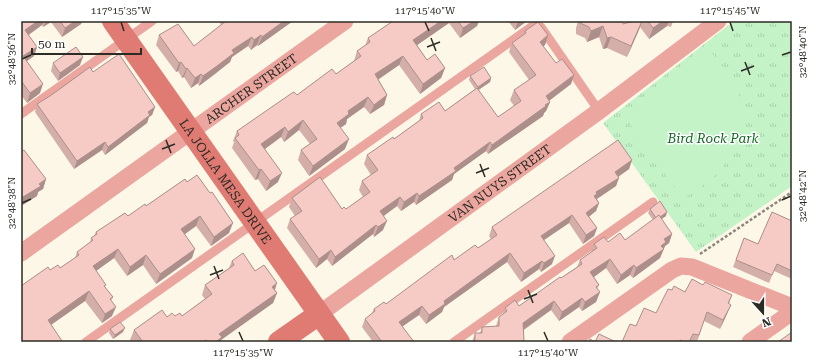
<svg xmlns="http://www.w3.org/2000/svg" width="813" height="363" font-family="'Roboto Serif',serif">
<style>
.park{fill:url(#park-tufts)}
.pitch{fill:#c3f3c6}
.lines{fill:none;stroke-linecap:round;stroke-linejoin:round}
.path{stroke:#8a887c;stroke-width:2.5;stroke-dasharray:3 2;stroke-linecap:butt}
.lane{stroke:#eba69f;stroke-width:9}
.street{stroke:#eba69f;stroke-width:17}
.secondary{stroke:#e07b74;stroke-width:22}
.wall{fill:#d4afaa}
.shaded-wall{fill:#ac8e8b}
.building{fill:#f6cbc6;stroke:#ac8e8b}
.ticks{fill:none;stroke:#2c2b24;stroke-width:1.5}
.labels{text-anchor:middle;stroke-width:3;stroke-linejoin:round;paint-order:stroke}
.street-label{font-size:13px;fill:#2c2b24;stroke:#fff}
.park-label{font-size:13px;font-style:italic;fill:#126525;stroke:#fff}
.neatline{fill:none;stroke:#2c2b24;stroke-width:1.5}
.ticks-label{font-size:10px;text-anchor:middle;fill:#2c2b24}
</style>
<defs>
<pattern id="park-tufts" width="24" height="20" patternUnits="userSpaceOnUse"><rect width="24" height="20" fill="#c3f3c6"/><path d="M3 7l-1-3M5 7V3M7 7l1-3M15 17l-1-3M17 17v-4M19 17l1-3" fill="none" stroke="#a8d0aa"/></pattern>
</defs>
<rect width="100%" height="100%" fill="#fcf7e6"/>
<polygon class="park" points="734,21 792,21 792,186 696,252 603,123"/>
<path class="pitch" d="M711 52C722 66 733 79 739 95 746 113 734 154 722 168 711 181 698 189 684 198L657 164 626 118Z"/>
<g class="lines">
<polyline class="path" points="700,254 792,192"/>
<g class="lane">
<polyline points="541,27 599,111"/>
<polyline points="21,114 152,21"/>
<polyline points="86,342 534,25"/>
<polyline points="454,342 653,202"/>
</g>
<g class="street">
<path id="s1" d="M21 253 345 21"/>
<path id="s2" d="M319 314 599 111 718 21"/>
<polyline points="570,342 672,270 681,266 692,267 792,307"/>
<polyline points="750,342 792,312"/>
</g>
<g class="secondary">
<path id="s3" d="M113 21 339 342"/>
<polyline points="279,342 319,314"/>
</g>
</g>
<g class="wall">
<polygon points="21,21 82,21 81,24 62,37 51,22 43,27 42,25 29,35 37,47 34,56 27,61 40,93 27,103 21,95"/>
<polygon points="219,21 293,21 258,46 257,45 251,50 248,46 232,57 230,62 214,75 199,86 198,83 191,88 184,77 182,78 178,71 176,72 156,45 159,35 194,46 221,25"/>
<polygon points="393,21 479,21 477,26 460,38 449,23 417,45 427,60 445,68 441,78 420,94 399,65 378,79 387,95 384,105 370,114 364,107 347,119 346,124 340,128 345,149 309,176 298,160 301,150 310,144 299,130 284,142 281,137 265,149 278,182 266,191 258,179 255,180 232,148 234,142 233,141 237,131 297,95 336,74 354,61 357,51 365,46 368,38"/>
<polygon points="508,21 527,21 515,30"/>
<polygon points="578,21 622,21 623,24 634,21 673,21 671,27 667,26 649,39 640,27 627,57 607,48 603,49 599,37 587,42 585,38 576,34 576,28"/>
<polygon points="525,31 548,35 545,45 543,46 556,63 574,75 571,84 549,101 550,102 546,111 544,113 543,116 488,154 486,151 454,174 452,180 416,205 414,202 401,211 397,206 383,216 383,230 374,237 373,234 332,266 327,259 316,268 287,228 290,219 295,216 289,207 292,198 346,209 363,197 359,190 362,181 371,175 364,164 367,155 394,139 419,121 421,114 445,111 475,89 469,80 470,76 491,78 490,82 478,90 498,117 514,106 510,100 514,90 529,80 509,52 512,43 524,34"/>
<polygon points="53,63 80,65 58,81 51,71"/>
<polygon points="93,72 155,107 152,115 149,117 147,123 105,155 102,150 74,169 35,112 37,104"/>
<polygon points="21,152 46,179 43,189 38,192 37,196 21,206"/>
<polygon points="632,160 629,169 618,177 616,186 597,199 599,203 596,211 589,217 597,228 594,236 583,244 569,223 544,240 552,264 541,272 539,269 521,282 507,262 444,307 442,312 426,324 419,315 402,326 414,342 373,342 362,327 365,319 372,313 374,309 386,304 454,260 478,248 491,239 489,236 492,227"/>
<polygon points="185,179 229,233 211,246 196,226 185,234 192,258 156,284 143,265 127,276 114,258 96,271 105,287 113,297 111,301 112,316 102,323 85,301 51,325 62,341 62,342 21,342 50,270 60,268 75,258 77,252 90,243 91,238 94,236 96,232 146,206"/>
<polygon points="650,209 666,216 661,219 672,234 669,243 665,246 660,258 633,278 630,275 617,284 606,268 594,277 599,285 597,289 600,292 596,302 582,311 579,307 559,321 551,310 524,330 524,342 472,342 475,333 480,333 482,327 496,326 499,317 503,314 505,308 519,306 577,267 580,260 591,252 594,244 625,240 653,220 648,213"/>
<polygon points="792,221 792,279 774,271 769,283 733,267 744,238 758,244"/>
<polygon points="232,261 255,271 275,290 277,293 273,303 221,340 220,342 132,342 130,340 134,330 167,317 182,316 205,299 202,295 205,285 229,268"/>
<polygon points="703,285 732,295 729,304 727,314 720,329 704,321 697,342 622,342 636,326 656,313 672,290 685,292"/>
<polygon points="110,329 123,332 113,339 109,333"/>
</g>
<g class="shaded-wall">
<polygon points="38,21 44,21 42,25 22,39 25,30"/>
<polygon points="46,21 51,21 51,22 43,27"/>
<polygon points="75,21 82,21 81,24 62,37 65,28"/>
<polygon points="284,21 293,21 258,46 262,37"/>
<polygon points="441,21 450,21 449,23 410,50 413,40"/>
<polygon points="474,21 479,21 477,26 460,38 463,28"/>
<polygon points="518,21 527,21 515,30"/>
<polygon points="642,21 639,30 627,57 631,46"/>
<polygon points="663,21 669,21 667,26 649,39 653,28"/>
<polygon points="603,26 599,37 587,42 591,31"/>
<polygon points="261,35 257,45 251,50 254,40"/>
<polygon points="548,35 545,45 536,51 540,42"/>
<polygon points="252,37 248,46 232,57 230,62 199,86 203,76 232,50"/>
<polygon points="611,37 607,48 603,49 607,38"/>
<polygon points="37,47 34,56 21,65 23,56"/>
<polygon points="403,56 399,65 372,84 375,74"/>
<polygon points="83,57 80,65 58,81 60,73"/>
<polygon points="181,62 178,71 176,72 179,63"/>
<polygon points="187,68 184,77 182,78 186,69"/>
<polygon points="445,68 441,78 420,94 423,84"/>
<polygon points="201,74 198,83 191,88 195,78"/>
<polygon points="574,75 571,84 542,106 546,96"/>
<polygon points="491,78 490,82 477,91 478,87"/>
<polygon points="43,84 40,93 27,103 30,93"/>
<polygon points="387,95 384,105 370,114 374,105"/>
<polygon points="368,97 364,107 347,119 346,124 333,133 337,123 348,111"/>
<polygon points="550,102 546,111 544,113 543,116 488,154 492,145"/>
<polygon points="155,107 152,115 149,117 147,123 105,155 108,147 148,112"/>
<polygon points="303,120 299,130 284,142 288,132"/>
<polygon points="285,127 281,137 258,154 261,144"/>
<polygon points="349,139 345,149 309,176 313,166"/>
<polygon points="105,142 102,150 74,169 77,161"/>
<polygon points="490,142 486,151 454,174 452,180 416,205 419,196 454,168"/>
<polygon points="632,160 629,169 612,181 615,172"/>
<polygon points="261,169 258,179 255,180 259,170"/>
<polygon points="282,173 278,182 266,191 270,181"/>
<polygon points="619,178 616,186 595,200 594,196 596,192"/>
<polygon points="46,179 43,189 38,192 37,196 21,206 21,204 23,197"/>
<polygon points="417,193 414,202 401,211 404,202"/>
<polygon points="400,197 397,206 377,221 380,211"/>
<polygon points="599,203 596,211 583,221 586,213"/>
<polygon points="667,212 666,216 656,223 657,219"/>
<polygon points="572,215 569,223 538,244 541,236"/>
<polygon points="200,216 196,226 178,239 181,229"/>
<polygon points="387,221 383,230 374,237 378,227"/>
<polygon points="233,223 229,233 211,246 214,237"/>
<polygon points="376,225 373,234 332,266 335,257"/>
<polygon points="597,228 594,236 583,244 586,235"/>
<polygon points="672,234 669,243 665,246 660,258 633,278 636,268 664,239"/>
<polygon points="118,249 114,258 89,276 93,266"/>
<polygon points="195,249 192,258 156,284 160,274"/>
<polygon points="331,250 327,259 316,268 319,259"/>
<polygon points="510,253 507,262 444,307 442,312 426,324 429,315 444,301"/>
<polygon points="146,255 143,265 127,276 130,267"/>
<polygon points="555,256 552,264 541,272 544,263"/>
<polygon points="610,259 606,268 587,282 590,272"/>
<polygon points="542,261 539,269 521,282 524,273"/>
<polygon points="634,265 630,275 617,284 621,275"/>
<polygon points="277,283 274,293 272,287"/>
<polygon points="89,291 85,301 45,329 48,320"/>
<polygon points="600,292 596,302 582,311 585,302"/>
<polygon points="277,293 273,303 221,340 220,342 216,342 219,334"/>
<polygon points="582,298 579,307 559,321 562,312"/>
<polygon points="554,301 551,310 520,332 523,323"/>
<polygon points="731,305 727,314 720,329 723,320"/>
<polygon points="422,306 419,315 396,331 399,322"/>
<polygon points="116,307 112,316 102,323 105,314"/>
<polygon points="125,328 123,332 113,339 115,335"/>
</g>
<g class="building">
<polygon points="21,21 38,21 25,30 37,47 23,56 43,84 30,93 22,82 21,82"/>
<polygon points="60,21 75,21 65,28"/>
<polygon points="226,21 284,21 262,37 261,35 254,40 252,37 232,50 234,53 217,66 203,76 201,74 195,78 187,68 186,69 181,62 179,63 159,35 178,24 194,46"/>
<polygon points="393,21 441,21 413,40 427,60 435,54 445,68 423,84 403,56 375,74 387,95 374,105 368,97 348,111 349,114 337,123 349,139 313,166 301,150 317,139 303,120 288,132 285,127 261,144 282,173 270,181 261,169 259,170 235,138 239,135 237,131 292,93 294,92 297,95 332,69 336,74 361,56 357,51 370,42 368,38"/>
<polygon points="458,21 474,21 463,28"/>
<polygon points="580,21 622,21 623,24 634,21 642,21 631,46 611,37 607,38 603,26 591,31 589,27 580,23"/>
<polygon points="648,21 663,21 653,28"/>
<polygon points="538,22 548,35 540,42 556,63 562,59 574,75 546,96 550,102 545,105 546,106 492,145 490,142 454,168 456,171 419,196 417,193 404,202 400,197 380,211 387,221 378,227 376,225 335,257 331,250 319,259 290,219 302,211 292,198 320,177 342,209 344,207 346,209 370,192 362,181 378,170 367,155 393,137 394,139 423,118 421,114 439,102 445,111 477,88 498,117 521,101 514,90 536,75 512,43 526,33 525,31"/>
<polygon points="76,47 83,57 60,73 53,63"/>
<polygon points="119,54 155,107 148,112 150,115 108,147 105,142 77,161 37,104 50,96 90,67 93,72"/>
<polygon points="484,67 491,78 478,87 470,76"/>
<polygon points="618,140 632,160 615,172 619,178 596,192 597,194 594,196 599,203 586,213 597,228 586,235 572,215 541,236 555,256 544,263 542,261 524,273 510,253 444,301 445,304 429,315 422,306 399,322 414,342 382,342 365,319 375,311 374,309 384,302 386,304 452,255 454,260 475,245 478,248 497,235 492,227"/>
<polygon points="24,150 46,179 39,184 41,186 23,197 21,194 21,152"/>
<polygon points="197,175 210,193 212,192 233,223 214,237 200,216 181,229 195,249 160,274 146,255 130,267 118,249 93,266 106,285 104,286 113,297 110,299 116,307 105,314 89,291 48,320 62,341 60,342 21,342 21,286 48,267 50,270 58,265 60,268 79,255 77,252 93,240 91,238 97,234 96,232 125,213 128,216 145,204 146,206 185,179 187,182"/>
<polygon points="660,201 667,212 660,217 659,215 656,218 650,209"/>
<polygon points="772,212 792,221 792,271 777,264 772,275 736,260 744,238 758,244"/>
<polygon points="659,215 672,234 664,239 666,242 661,246 664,249 636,268 634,265 621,275 610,259 590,272 599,285 596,287 600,292 585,302 582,298 562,312 554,301 523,323 524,340 522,342 475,342 475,333 482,333 482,327 499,326 499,317 507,311 505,308 515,300 519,306 560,277 561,278 582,264 580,260 597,248 594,244 604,237 608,242 620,233 625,240"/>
<polygon points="243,253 255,271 264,265 277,283 272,287 277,293 219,334 222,337 216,342 208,342 206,340 203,342 143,342 134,330 162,310 167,317 172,313 175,316 180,313 182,316 212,294 205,285 234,265 232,261"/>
<polygon points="692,279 703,285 705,282 732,295 728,303 731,305 723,320 707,312 699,335 693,334 689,342 684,342 680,340 679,342 622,342 630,324 636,326 644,308 656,313 668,289 672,290 674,286 685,292"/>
<polygon points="120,322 125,328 115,335 110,329"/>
<polygon points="792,332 792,342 778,342"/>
<polygon points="599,334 616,342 589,342 590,339 595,342"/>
</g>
<path class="ticks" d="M121 22 124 31M425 22 429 31M730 22 733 31M431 38 436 51M427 47 440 42M782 55 791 52M22 59 31 55M745 62 750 75M741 71 754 66M166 140 171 153M162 149 175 144M480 164 485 177M476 173 489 168M782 200 791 196M22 203 31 199M214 266 219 279M210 275 223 270M528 290 533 303M524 299 537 294M239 332 243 341M544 332 548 341"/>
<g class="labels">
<g class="street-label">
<text dy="5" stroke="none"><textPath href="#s1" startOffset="283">ARCHER STREET</textPath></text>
<text dy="5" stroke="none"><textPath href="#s3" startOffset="196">LA JOLLA MESA DRIVE</textPath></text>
<text dy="5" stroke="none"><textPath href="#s2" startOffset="223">VAN NUYS STREET</textPath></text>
</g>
<g class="park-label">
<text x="713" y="143">Bird Rock Park</text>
</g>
</g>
<rect width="813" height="363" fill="none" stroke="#ffffff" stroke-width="44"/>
<g transform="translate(763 313) rotate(159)" stroke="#ffffff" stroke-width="3" paint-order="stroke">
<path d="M0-3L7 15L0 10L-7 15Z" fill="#2c2b24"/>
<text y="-6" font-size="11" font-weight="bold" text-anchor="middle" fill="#2c2b24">N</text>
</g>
<path d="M32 48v6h109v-6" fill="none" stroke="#2c2b24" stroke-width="2"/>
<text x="38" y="48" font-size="12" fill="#2c2b24" stroke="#ffffff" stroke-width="3" paint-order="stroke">50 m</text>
<rect x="22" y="22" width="769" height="319" class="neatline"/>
<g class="ticks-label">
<text x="121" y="14">117°15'35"W</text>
<text x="425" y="14">117°15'40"W</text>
<text x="730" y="14">117°15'45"W</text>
<text transform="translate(802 52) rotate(-90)" y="4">32°48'40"N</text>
<text transform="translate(11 59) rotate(-90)" y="4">32°48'36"N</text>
<text transform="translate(802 196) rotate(-90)" y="4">32°48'42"N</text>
<text transform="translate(11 203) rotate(-90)" y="4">32°48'38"N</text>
<text x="243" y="356">117°15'35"W</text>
<text x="548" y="356">117°15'40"W</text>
</g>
</svg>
